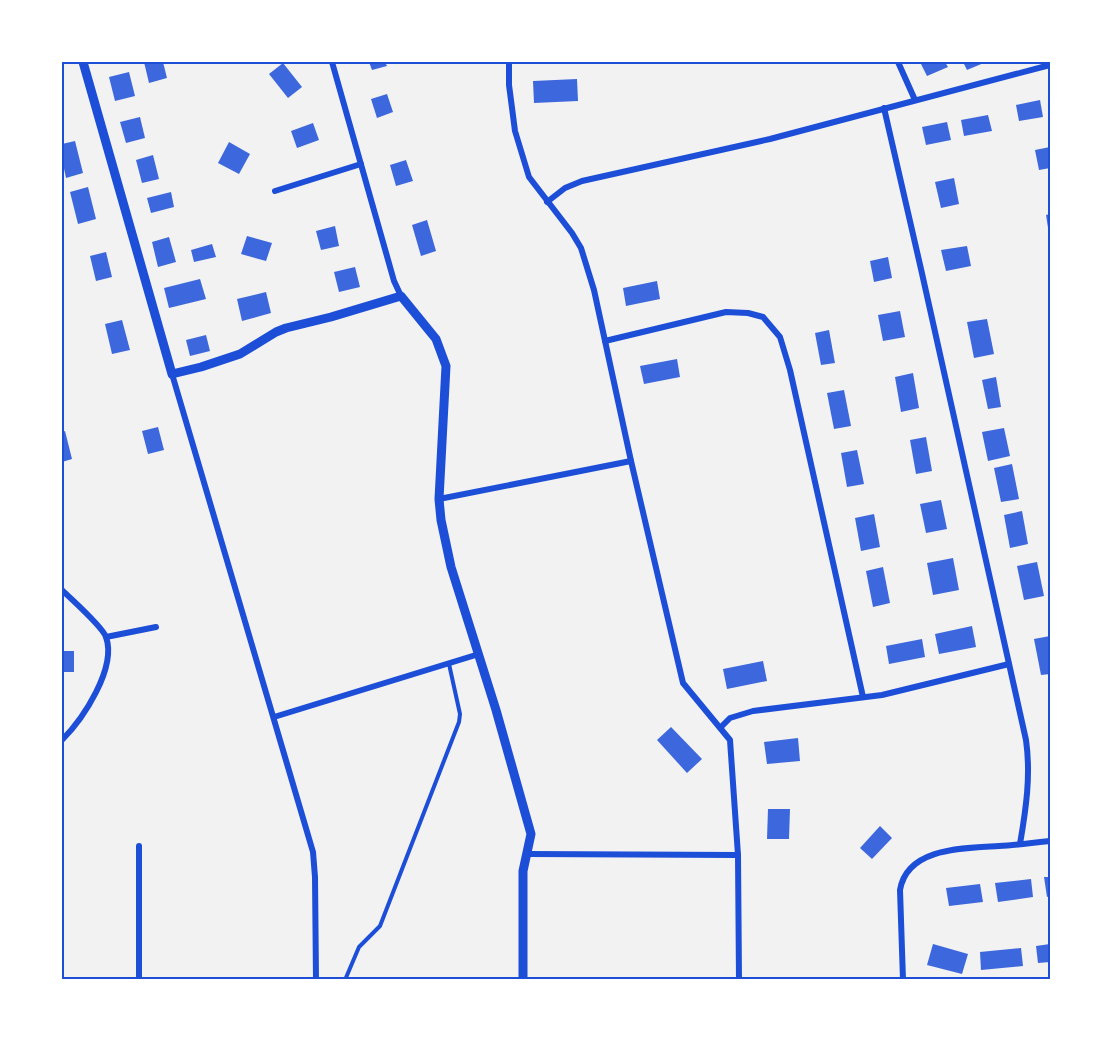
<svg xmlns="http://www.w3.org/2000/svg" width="1112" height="1041" font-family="'PT Serif',serif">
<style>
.building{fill:#3d67dc}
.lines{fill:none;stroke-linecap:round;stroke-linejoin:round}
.service{stroke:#1d4ed8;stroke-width:4}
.minor{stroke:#1d4ed8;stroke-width:6}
.tertiary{stroke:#1d4ed8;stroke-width:9}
.neatline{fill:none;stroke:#1d4ed8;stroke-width:2}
</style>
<rect width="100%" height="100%" fill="#f2f2f2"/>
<g class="building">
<polygon points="144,62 163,62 167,78 149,83"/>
<polygon points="369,62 385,62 387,66 372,70"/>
<polygon points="920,62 945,62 948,67 927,76"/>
<polygon points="963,62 986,62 967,70"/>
<polygon points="283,63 302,87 288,98 269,74"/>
<polygon points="129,72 135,96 115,101 109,77"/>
<polygon points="577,79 578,101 534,103 533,81"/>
<polygon points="387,94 393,112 377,118 371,99"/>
<polygon points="1040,100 1043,117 1019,121 1016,105"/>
<polygon points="988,115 992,131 964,136 961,120"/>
<polygon points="140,117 145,138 126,143 120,122"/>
<polygon points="947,122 951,140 926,145 922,127"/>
<polygon points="313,123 319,140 297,148 291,131"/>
<polygon points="75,141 83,173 66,178 62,159 62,144"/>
<polygon points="229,142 250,154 239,174 218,163"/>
<polygon points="1050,147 1050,168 1039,170 1035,150"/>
<polygon points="153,155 159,179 142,183 136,160"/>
<polygon points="406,160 413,181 396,186 390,165"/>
<polygon points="954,178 959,204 941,208 935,182"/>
<polygon points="88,187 96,219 78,224 70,192"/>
<polygon points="171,192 174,207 151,213 147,198"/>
<polygon points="1050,214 1050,234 1049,234 1046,215"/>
<polygon points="427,220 436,251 421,256 412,225"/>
<polygon points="335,226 339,246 321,250 316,231"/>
<polygon points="247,236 272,243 266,261 241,254"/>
<polygon points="169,237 176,262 158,267 152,242"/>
<polygon points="212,244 216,257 194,262 191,250"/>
<polygon points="967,246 971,266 946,271 941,250"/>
<polygon points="106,252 112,277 96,281 90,256"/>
<polygon points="888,257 892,278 874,282 870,261"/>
<polygon points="355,267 360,287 339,292 334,272"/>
<polygon points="200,279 206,299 169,308 164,288"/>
<polygon points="657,281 660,299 626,306 623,288"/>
<polygon points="266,292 271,313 242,321 237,299"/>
<polygon points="900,311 905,337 883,341 878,315"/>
<polygon points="987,319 994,354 974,358 967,322"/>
<polygon points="122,320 130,350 112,354 105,324"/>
<polygon points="829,330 835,363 821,365 815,333"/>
<polygon points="206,335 210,351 190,356 186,340"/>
<polygon points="677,359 680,377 644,384 640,366"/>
<polygon points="913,373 919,408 901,412 895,377"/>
<polygon points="996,377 1001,407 988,409 982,380"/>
<polygon points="844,390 851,426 834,429 827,393"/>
<polygon points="158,427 164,450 148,454 142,431"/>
<polygon points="1004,428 1010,456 988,461 982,432"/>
<polygon points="65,431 72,459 62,462 62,432"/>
<polygon points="926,437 932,471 916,474 910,440"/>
<polygon points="857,450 864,484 847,487 841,453"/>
<polygon points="1012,464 1019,499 1001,502 994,468"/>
<polygon points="941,500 947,529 926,533 920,504"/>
<polygon points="1022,511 1028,544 1010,548 1004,515"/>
<polygon points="874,514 880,547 861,551 855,518"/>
<polygon points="953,558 959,590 933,595 927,563"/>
<polygon points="1037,562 1044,596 1024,600 1017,566"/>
<polygon points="883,567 890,603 873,607 866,571"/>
<polygon points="972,626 976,647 939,654 935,634"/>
<polygon points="1050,636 1050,674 1041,675 1034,639"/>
<polygon points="922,639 925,657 889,664 886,646"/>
<rect x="62" y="651" width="12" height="21"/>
<polygon points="763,661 767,681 727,689 723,669"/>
<polygon points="671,727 702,759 687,773 657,740"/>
<polygon points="798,738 800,761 767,764 764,742"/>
<polygon points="768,809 790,809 789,839 767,839"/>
<polygon points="880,826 892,838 872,859 860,848"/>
<polygon points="1044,877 1050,877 1050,896 1047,897"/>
<polygon points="1031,879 1033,897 998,902 995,883"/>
<polygon points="980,884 983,902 949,906 946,888"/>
<polygon points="933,944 968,954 962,974 927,965"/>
<polygon points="1050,944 1050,962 1038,963 1036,946"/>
<polygon points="1021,948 1023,966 981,970 980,952"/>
</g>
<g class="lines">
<polyline class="service" points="345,980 359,947 380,926 459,722 460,714 449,664"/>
<g class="minor">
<polyline points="332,62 394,281 401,296"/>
<polyline points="509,62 509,85 515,131 529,177 572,233 581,248 594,290 631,461 683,683 730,740 738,855 739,980"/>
<polyline points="898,62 915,100"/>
<path d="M884 108 921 269 1026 740C1031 775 1026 809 1020 844"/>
<polyline points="275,191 361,164"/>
<polyline points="547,202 565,188 582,181 770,139 1050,65"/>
<polyline points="605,341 726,312 748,313 763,317 780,337 790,370 863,697"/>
<polyline points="172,374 313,852 315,877 316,980"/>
<polyline points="439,499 631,461"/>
<path d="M62 590C72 600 102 626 106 637 117 668 83 719 62 740"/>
<polyline points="106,637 156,627"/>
<polyline points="274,717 479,654"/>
<polyline points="721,727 730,718 753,711 882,695 1009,664"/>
<polyline points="139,846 139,980"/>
<polyline points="528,854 738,855"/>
<polyline points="572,980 709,980"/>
<polyline points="803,980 889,980"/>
<path d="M903 980 900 890C907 847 965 848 999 846 1016 845 1033 843 1050 841"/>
</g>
<polyline class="tertiary" points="83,62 172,374 201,367 240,354 276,332 286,328 331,317 401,296 436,339 446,366 439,499 441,520 451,567 496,710 531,834 523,871 523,980"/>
</g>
<rect width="1112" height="1041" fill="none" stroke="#ffffff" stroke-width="126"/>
<rect x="63" y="63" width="986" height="915" class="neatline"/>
</svg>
